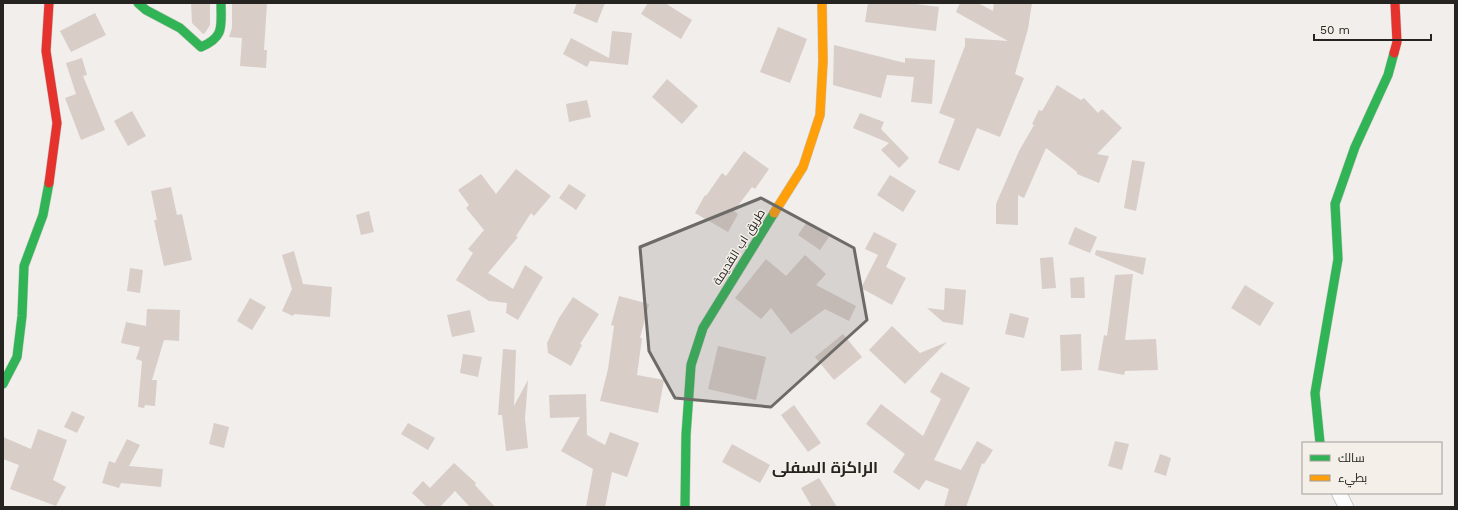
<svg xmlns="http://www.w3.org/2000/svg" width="1458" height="510" font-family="'Work Sans',Cairo,sans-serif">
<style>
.building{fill:#d9cdc8}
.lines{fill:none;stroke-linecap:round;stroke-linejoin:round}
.street-casing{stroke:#c8c6c3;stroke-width:16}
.fast-casing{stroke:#c8c6c3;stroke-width:10}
.slow-casing{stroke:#c8c6c3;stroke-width:10}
.jam-casing{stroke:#c8c6c3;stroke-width:10}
.street{stroke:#fdfcfc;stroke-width:14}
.fast{stroke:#30b455;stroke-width:9}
.slow{stroke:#ff9f0a;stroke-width:9}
.jam{stroke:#e5322d;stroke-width:9}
.marked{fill:#6d6b68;fill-opacity:0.2;stroke:#6d6b68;stroke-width:3;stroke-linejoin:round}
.labels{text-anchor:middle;stroke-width:3;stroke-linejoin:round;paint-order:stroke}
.street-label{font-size:12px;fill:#262421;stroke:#f4efe8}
.district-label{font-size:16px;font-weight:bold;fill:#262421;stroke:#f4efe8}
</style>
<rect width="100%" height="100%" fill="#f1eeeb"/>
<g class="building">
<polygon points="191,3 210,3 210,25 205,33 203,34 192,23"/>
<polygon points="232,3 267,3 264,50 267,50 266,68 240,66 242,38 229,37 232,28"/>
<polygon points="577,3 605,3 597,23 573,13"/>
<polygon points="648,3 665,3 692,20 681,39 641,14"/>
<polygon points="868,3 908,3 939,7 936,31 865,22"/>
<polygon points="960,3 978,3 993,11 994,3 1032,3 1028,29 1015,74 1024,78 1000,137 977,128 959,171 938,163 955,119 939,113 965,46 965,38 1008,41 956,12"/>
<polygon points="95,13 106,35 71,52 60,31"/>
<polygon points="778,27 807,39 790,83 760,72"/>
<polygon points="612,31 632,33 628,65 590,61 587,67 563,54 571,38 609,58"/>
<polygon points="834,45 905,63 905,58 935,60 932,104 911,102 914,77 887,75 881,98 833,85"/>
<polygon points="82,58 87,75 83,76 105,130 81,140 65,98 76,94 66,63"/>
<polygon points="667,79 698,106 682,124 652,97"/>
<polygon points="1057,85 1081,100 1084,98 1098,113 1102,109 1122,128 1097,154 1109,156 1099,183 1077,174 1077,172 1046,148 1024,198 1018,195 1018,225 996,224 996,204 1019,151 1034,125 1032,124 1039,110 1042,111"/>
<polygon points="587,100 591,117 569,122 566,104"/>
<polygon points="132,111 146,136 128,146 114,121"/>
<polygon points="860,113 884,122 881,129 909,158 899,168 881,150 889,143 853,128"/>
<polygon points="744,151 769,169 755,189 752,187 734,211 738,214 728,232 695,213 705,195 706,196 722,173 726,176"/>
<polygon points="1132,160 1145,162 1136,211 1124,208"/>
<polygon points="516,169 551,196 534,216 531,213 516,236 518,237 488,273 513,289 525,265 543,277 518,320 506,313 507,303 489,301 456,280 473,253 468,249 484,230 466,208 469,205 458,190 481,174 496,194"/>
<polygon points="890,175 916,191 903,212 877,195"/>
<polygon points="569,184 586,195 576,210 559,198"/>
<polygon points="171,187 177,215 182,214 192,260 164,266 154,220 157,220 151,191"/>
<polygon points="369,211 374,232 361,235 356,215"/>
<polygon points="807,222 829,237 820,250 798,235"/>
<polygon points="1075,227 1097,237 1090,253 1068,244"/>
<polygon points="874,232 897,244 886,267 906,278 892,305 861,288 878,255 865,249"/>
<polygon points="1096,250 1146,258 1143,275 1095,255"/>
<polygon points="294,251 303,284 332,287 330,317 294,314 293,316 282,311 292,289 282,255"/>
<polygon points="805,255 826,274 816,285 856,306 849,321 825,309 791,334 771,308 761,319 735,298 766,259 786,276"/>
<polygon points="1053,257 1056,288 1042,289 1040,258"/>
<polygon points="130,268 143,270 140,293 127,291"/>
<polygon points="1133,274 1125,340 1156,339 1158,370 1125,371 1124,375 1098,370 1104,335 1107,336 1115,275"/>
<polygon points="1084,277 1085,298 1071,298 1070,278"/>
<polygon points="1245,285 1274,303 1260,326 1231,308"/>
<polygon points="945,288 966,290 963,325 943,322 927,308 944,310"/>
<polygon points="619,296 649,304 640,338 642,338 637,375 664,380 658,413 600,401 608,369 614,326 611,325"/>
<polygon points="573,297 599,314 580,344 582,345 571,366 548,353 547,343 559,318"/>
<polygon points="250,298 266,307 252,330 237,321"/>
<polygon points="147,309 180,310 179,341 164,340 152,380 157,380 155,406 145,405 144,408 138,407 142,361 136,359 140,347 121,343 126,322 146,326"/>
<polygon points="470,310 475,332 452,337 447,315"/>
<polygon points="1010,313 1029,318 1024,338 1005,334"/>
<polygon points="892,326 920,353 947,342 905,384 869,350"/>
<polygon points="843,334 862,357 834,380 815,357"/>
<polygon points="1081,334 1082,370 1061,371 1060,335"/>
<polygon points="718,346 766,357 756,400 708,389"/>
<polygon points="503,349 516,350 514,406 528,380 525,419 528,448 506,451 502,415 498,415"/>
<polygon points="463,354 482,357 478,377 460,373"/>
<polygon points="941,372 970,388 934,460 961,470 977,441 993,450 984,464 982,463 966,507 944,507 949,489 926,480 919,490 893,472 905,454 866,424 881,404 923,436 941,399 930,392"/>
<polygon points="586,394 587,435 605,445 610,432 639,443 627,477 612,472 605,507 586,507 593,469 561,451 580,417 550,418 549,395"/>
<polygon points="794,405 821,443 808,452 781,415"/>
<polygon points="72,411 85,417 77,433 64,427"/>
<polygon points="214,423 229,427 224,448 209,444"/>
<polygon points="408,423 435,438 428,450 401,434"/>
<polygon points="38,429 67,440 53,480 66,487 56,506 10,489 19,465 3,459 3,437 31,449"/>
<polygon points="127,439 140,445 129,466 163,469 161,487 121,483 119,488 102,483 109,461 115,463"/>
<polygon points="1115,441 1129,444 1122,470 1108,466"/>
<polygon points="732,444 770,465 760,483 722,462"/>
<polygon points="1160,454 1171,458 1166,476 1154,472"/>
<polygon points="454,463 476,483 475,485 495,507 470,507 455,491 440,507 427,507 412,493 423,481 430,488"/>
<polygon points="819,478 837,507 812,507 801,488"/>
</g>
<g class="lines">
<defs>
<polyline id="street" points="1339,493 1346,507"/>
<g id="fast">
<path d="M138 3 146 10 180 28 201 47C225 37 221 26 221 3"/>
<polyline points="3,384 17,357 22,316 24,266 43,215 49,183"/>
<polyline points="1320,443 1315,393 1338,259 1335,204 1355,147 1388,75 1394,53"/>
<polyline points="685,507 686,435 691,365 703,328 774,213"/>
</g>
<polyline id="slow" points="774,213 803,167 820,115 823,61 822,3"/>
<g id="jam">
<polyline points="1394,53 1397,42 1395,3"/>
<polyline points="49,183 57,123 46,51 49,3"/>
</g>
</defs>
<use href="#street" class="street-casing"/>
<use href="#fast" class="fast-casing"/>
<use href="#slow" class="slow-casing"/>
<use href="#jam" class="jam-casing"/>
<use href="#street" class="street"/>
<use href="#fast" class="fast"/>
<use href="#slow" class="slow"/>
<use href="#jam" class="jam"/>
</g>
<path class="marked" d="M761 198 854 248 867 320 771 407 675 398 649 351 640 247Z"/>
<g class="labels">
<g class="street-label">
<text transform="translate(739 247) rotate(-58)" y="4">طريق اب القديمة</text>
</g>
<g class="district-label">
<text x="825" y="473">الراكزة السفلى</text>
</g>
</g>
<rect width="1458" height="510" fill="none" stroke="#262421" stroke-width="8"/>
<rect x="1302" y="442" width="140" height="52" fill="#f4efe8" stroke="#a29e98"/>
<rect x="1310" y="455" width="20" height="6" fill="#30b455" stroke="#a29e98"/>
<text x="1338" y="462" font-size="12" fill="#262421">سالك</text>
<rect x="1310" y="475" width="20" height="6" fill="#ff9f0a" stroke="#a29e98"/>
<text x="1338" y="482" font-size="12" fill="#262421">بطيء</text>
<path d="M1314 34v6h117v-6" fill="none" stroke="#262421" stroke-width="2"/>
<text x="1320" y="34" font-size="12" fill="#262421" stroke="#f4efe8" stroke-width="3" paint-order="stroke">50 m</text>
</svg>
